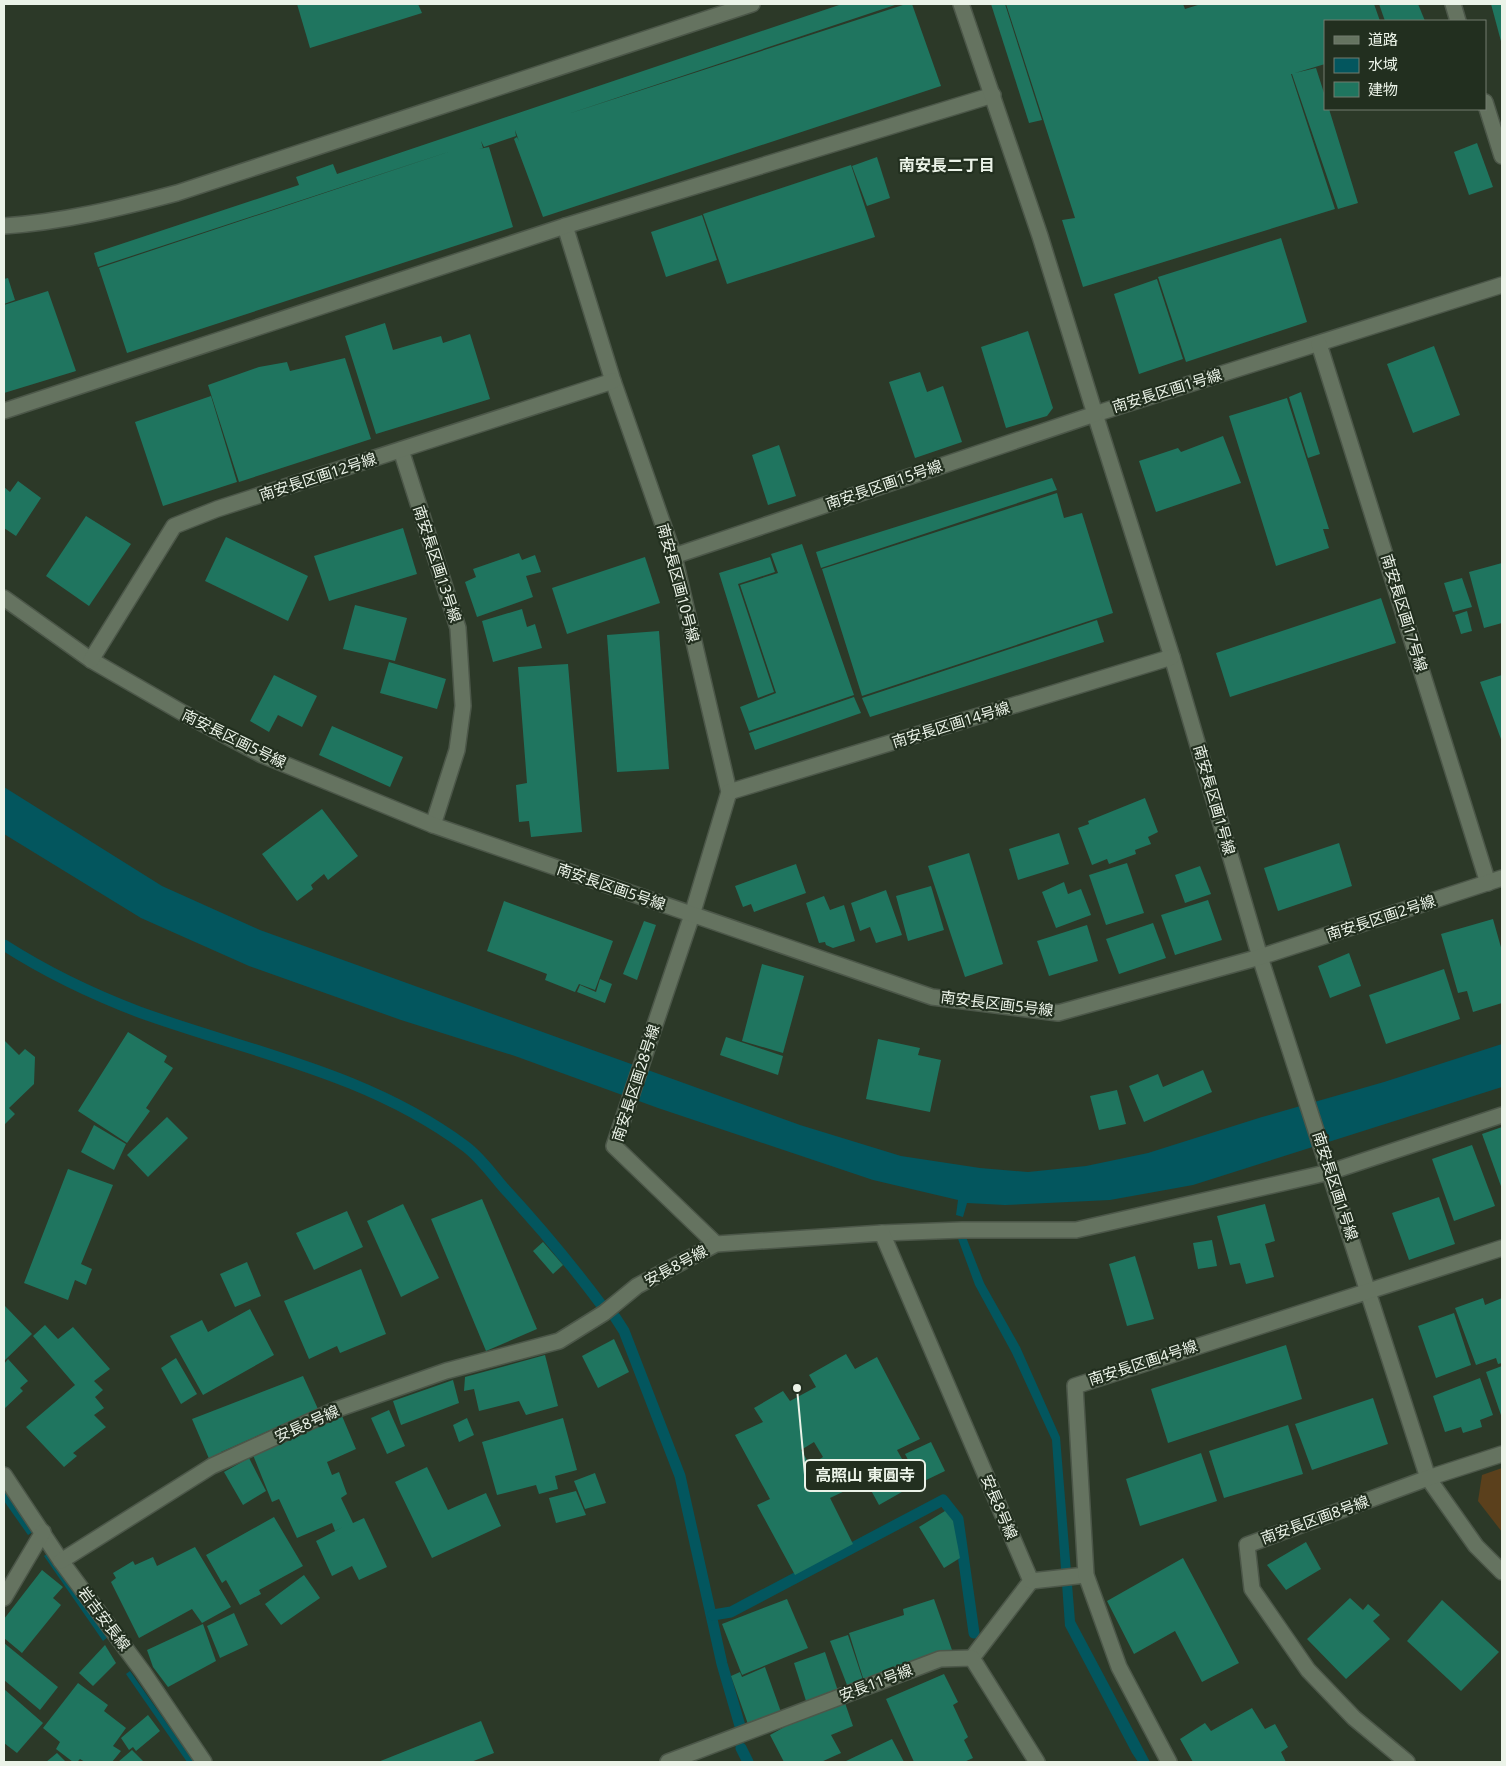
<svg xmlns="http://www.w3.org/2000/svg" width="1506" height="1766" font-family="'Noto Sans','Noto Sans JP',sans-serif">
<style>
.green{fill:#5b401c}
.water{fill:#03565e}
.lines{fill:none;stroke-linecap:round;stroke-linejoin:round}
.stream{stroke:#03565e;stroke-width:11}
.building{fill:#1f755f;fill-rule:evenodd}
.minor-casing{stroke:#4c5749;stroke-width:18}
.minor{stroke:#657360;stroke-width:15}
.labels{text-anchor:middle;stroke-width:4.5;stroke-linejoin:round;paint-order:stroke}
.street-label{font-size:15px;fill:#ebf3e8;stroke:#222f1f}
.neighbourhood-label{font-size:16px;font-weight:bold;fill:#ebf3e8;stroke:#222f1f}
.leader{fill:none;stroke:#ebf3e8;stroke-width:2}
.callout-dot{fill:#ebf3e8;stroke:#222f1f;stroke-width:2}
.callout{fill:#222f1f;stroke:#ebf3e8;stroke-width:2}
.callout-label{font-size:16px;text-anchor:middle;font-weight:bold;fill:#ebf3e8}
</style>
<rect width="100%" height="100%" fill="#2c3928"/>
<polygon class="green" points="1502,1468 1502,1532 1478,1501 1482,1475"/>
<g class="water">
<polygon points="4,787 162,886 260,930 800,1125 901,1156 980,1168 1028,1172 1086,1166 1148,1153 1262,1117 1384,1082 1502,1044 1502,1087 1193,1185 1110,1200 1005,1205 967,1203 963,1217 956,1215 958,1200 873,1180 658,1108 515,1056 401,1020 249,966 141,918 4,834"/>
<polygon points="957,1236 966,1237 984,1283 1020,1347 1060,1437 1075,1621 1150,1762 1138,1762 1132,1753 1065,1626 1052,1440 1012,1353 975,1285"/>
<polygon points="4,1491 33,1532 28,1535 4,1501"/>
<polygon points="48,1553 108,1637 103,1641 44,1556"/>
<polygon points="130,1671 194,1762 187,1762 126,1674"/>
</g>
<g class="lines">
<g class="stream">
<path d="M4 945C46 972 92 994 139 1012 250 1052 369 1074 465 1146 480 1157 492 1174 504 1188 540 1227 571 1264 603 1307"/>
<polyline points="615,1317 624,1331 680,1476 722,1664 740,1726"/>
<polyline points="713,1615 731,1612 943,1500 958,1519 974,1633"/>
<polyline points="741,1748 748,1762"/>
</g>
</g>
<g class="building">
<polygon points="297,4 418,4 422,13 310,48"/>
<polygon points="842,4 898,4 568,114 906,4 912,4 941,86 543,217 514,139 517,137 519,141 515,130 516,136 484,147 481,141 483,148 479,149 489,147 513,227 127,353 99,268 454,150 98,267 94,253 299,185 296,177 333,164 337,174"/>
<polygon points="991,4 1005,4 1042,120 1029,123"/>
<polygon points="1006,4 1183,4 1185,9 1201,4 1374,4 1380,21 1325,21 1325,64 1295,73 1316,68 1325,96 1325,109 1329,109 1358,203 1338,209 1292,74 1291,74 1335,209 1083,287 1062,220 1075,218"/>
<polygon points="1379,4 1418,4 1425,21 1385,21"/>
<polygon points="1491,4 1502,4 1502,45"/>
<polygon points="1477,143 1493,187 1469,195 1454,152"/>
<polygon points="877,157 890,198 867,206 852,166"/>
<polygon points="851,165 875,237 727,284 703,214"/>
<polygon points="702,215 717,260 666,277 651,232"/>
<polygon points="1281,238 1307,322 1186,362 1158,277"/>
<polygon points="8,278 15,300 4,304 4,279"/>
<polygon points="1157,279 1183,359 1139,374 1114,294"/>
<polygon points="48,291 76,371 4,393 4,305"/>
<polygon points="385,323 393,350 441,336 443,343 470,334 490,399 376,434 345,336"/>
<polygon points="1028,331 1053,408 1047,416 1006,428 981,347"/>
<polygon points="1434,346 1460,415 1413,433 1387,364"/>
<polygon points="345,358 371,439 239,482 208,385 259,367 287,362 290,371"/>
<polygon points="920,372 927,392 943,386 962,442 915,458 889,382"/>
<polygon points="1301,392 1320,454 1308,458 1289,397"/>
<polygon points="211,396 237,482 163,506 135,422"/>
<polygon points="1287,398 1329,529 1323,529 1329,548 1276,566 1229,416"/>
<polygon points="1223,436 1241,483 1156,512 1139,461 1178,448 1181,452"/>
<polygon points="779,445 796,496 768,505 752,455"/>
<polygon points="1052,478 1057,490 821,568 816,552"/>
<polygon points="18,481 41,498 16,536 4,528 4,487 10,492"/>
<polygon points="1057,493 1064,518 1082,513 1113,613 862,696 822,569"/>
<polygon points="86,516 131,544 89,606 46,576"/>
<polygon points="403,528 417,574 329,601 314,556"/>
<polygon points="226,537 308,576 288,621 205,581"/>
<polygon points="802,544 854,695 749,731 740,707 776,693 740,585 778,573 771,554"/>
<polygon points="519,553 522,560 535,555 541,572 526,576 533,597 477,617 465,582 476,577 473,569"/>
<polygon points="645,557 660,603 567,634 552,588"/>
<polygon points="770,557 775,572 738,584 774,692 758,698 719,573"/>
<polygon points="1502,563 1502,623 1484,628 1469,572"/>
<polygon points="1462,578 1472,607 1453,612 1444,583"/>
<polygon points="1381,598 1396,643 1230,697 1216,653"/>
<polygon points="355,605 407,618 395,661 343,649"/>
<polygon points="522,609 527,627 535,624 542,648 493,662 482,621"/>
<polygon points="1467,611 1472,631 1461,634 1455,615"/>
<polygon points="1097,620 1104,642 870,717 862,698"/>
<polygon points="659,631 669,769 617,772 607,635"/>
<polygon points="389,662 446,679 437,709 380,693"/>
<polygon points="568,664 582,832 531,837 529,821 519,822 516,785 527,783 518,667"/>
<polygon points="274,675 317,696 302,727 278,715 269,732 250,721"/>
<polygon points="1502,675 1502,742 1480,682"/>
<polygon points="854,697 861,713 755,750 749,733"/>
<polygon points="332,726 403,757 390,787 319,755"/>
<polygon points="1145,798 1158,832 1148,837 1151,844 1135,850 1136,854 1109,864 1107,859 1092,865 1078,828 1089,824 1088,821"/>
<polygon points="322,809 358,856 328,880 324,874 311,885 313,889 297,901 262,854"/>
<polygon points="1059,833 1069,864 1018,880 1009,849"/>
<polygon points="1339,843 1352,886 1278,911 1264,868"/>
<polygon points="969,853 1003,964 965,977 928,866"/>
<polygon points="1127,863 1144,913 1106,925 1089,875"/>
<polygon points="796,864 806,893 754,912 751,904 743,907 735,886"/>
<polygon points="1200,866 1211,894 1185,903 1175,875"/>
<polygon points="1064,882 1068,894 1081,889 1091,915 1056,928 1042,892"/>
<polygon points="931,886 944,930 908,941 896,896"/>
<polygon points="886,890 902,935 876,943 870,927 860,931 851,903"/>
<polygon points="824,896 830,910 844,905 855,941 833,948 826,945 825,942 819,943 806,903"/>
<polygon points="1208,900 1222,940 1175,955 1161,915"/>
<polygon points="504,901 613,941 595,990 579,984 575,992 545,980 547,974 487,951"/>
<polygon points="1493,919 1502,951 1502,1003 1473,1012 1467,991 1458,993 1441,934"/>
<polygon points="644,921 656,925 637,980 623,974"/>
<polygon points="1153,923 1166,958 1119,974 1106,939"/>
<polygon points="1087,925 1098,961 1049,976 1037,941"/>
<polygon points="1349,953 1361,986 1330,998 1318,966"/>
<polygon points="762,964 804,976 783,1053 742,1041"/>
<polygon points="1444,969 1460,1019 1386,1044 1369,995"/>
<polygon points="600,979 612,984 605,1003 577,992 580,985 596,992"/>
<polygon points="128,1032 167,1056 164,1062 173,1068 146,1108 150,1111 127,1143 78,1111"/>
<polygon points="726,1037 783,1056 778,1075 720,1055"/>
<polygon points="878,1039 920,1048 918,1055 941,1060 930,1112 866,1099"/>
<polygon points="4,1040 19,1055 25,1049 35,1057 34,1084 9,1108 15,1114 4,1125"/>
<polygon points="1203,1070 1212,1092 1144,1122 1129,1086 1158,1074 1163,1087"/>
<polygon points="1117,1090 1126,1124 1099,1130 1090,1096"/>
<polygon points="167,1117 188,1138 148,1177 127,1155"/>
<polygon points="94,1125 126,1144 114,1170 81,1152"/>
<polygon points="1502,1127 1502,1189 1482,1134"/>
<polygon points="1472,1145 1495,1206 1454,1221 1432,1159"/>
<polygon points="68,1169 113,1185 81,1264 92,1269 86,1285 75,1280 68,1300 24,1283"/>
<polygon points="1439,1197 1455,1244 1409,1260 1392,1213"/>
<polygon points="482,1199 537,1329 486,1351 431,1219"/>
<polygon points="403,1204 439,1278 401,1297 367,1221"/>
<polygon points="1265,1204 1275,1241 1265,1244 1274,1277 1246,1284 1240,1263 1230,1265 1217,1216"/>
<polygon points="347,1211 363,1247 314,1270 296,1233"/>
<polygon points="1212,1240 1217,1266 1198,1269 1193,1243"/>
<polygon points="543,1242 563,1265 553,1274 533,1251"/>
<polygon points="1135,1256 1154,1319 1127,1326 1109,1264"/>
<polygon points="247,1262 261,1296 235,1307 220,1274"/>
<polygon points="361,1269 386,1334 340,1353 337,1346 309,1359 284,1301"/>
<polygon points="1483,1298 1485,1305 1502,1298 1502,1363 1498,1364 1496,1358 1476,1365 1455,1308"/>
<polygon points="4,1305 32,1334 4,1361"/>
<polygon points="250,1309 274,1355 203,1395 170,1336 202,1320 208,1332"/>
<polygon points="1454,1313 1471,1365 1436,1378 1418,1326"/>
<polygon points="45,1325 58,1339 73,1327 110,1369 94,1381 103,1390 95,1397 104,1408 94,1415 106,1427 73,1453 77,1456 64,1467 26,1427 75,1385 33,1336"/>
<polygon points="614,1339 629,1372 598,1388 582,1356"/>
<polygon points="1286,1345 1302,1399 1168,1443 1151,1389"/>
<path d="M846 1354 855 1369 877 1357 920 1439 897 1450 916 1484 879 1505 861 1472 847 1481 851 1488 830 1498 853 1544 795 1575 757 1505 770 1499 735 1435 763 1422 754 1408 783 1391 790 1401 816 1387 809 1375ZM814 1442 823 1457 810 1465 801 1450Z"/>
<polygon points="545,1355 558,1406 526,1415 519,1401 479,1411 474,1389 464,1391 465,1377"/>
<polygon points="176,1358 197,1394 181,1404 161,1368"/>
<polygon points="8,1359 28,1381 20,1388 23,1391 4,1409 4,1364"/>
<polygon points="1502,1366 1502,1418 1486,1372"/>
<polygon points="303,1376 318,1409 221,1452 223,1456 210,1461 192,1419"/>
<polygon points="1480,1378 1493,1415 1480,1420 1482,1427 1463,1433 1461,1427 1445,1432 1433,1396"/>
<polygon points="453,1380 459,1403 401,1425 393,1401"/>
<polygon points="1373,1398 1388,1444 1312,1470 1295,1424"/>
<polygon points="389,1410 405,1446 387,1454 371,1418"/>
<polygon points="342,1416 356,1449 327,1462 332,1475 339,1472 347,1494 341,1498 353,1523 364,1518 387,1567 359,1580 352,1566 332,1576 316,1541 343,1527 335,1531 332,1523 297,1538 279,1499 272,1502 253,1455"/>
<polygon points="467,1418 474,1435 459,1442 453,1425"/>
<polygon points="563,1418 577,1470 555,1476 558,1489 539,1494 536,1485 497,1495 482,1442"/>
<polygon points="1288,1425 1303,1474 1224,1498 1209,1451"/>
<polygon points="931,1442 945,1471 920,1483 905,1454"/>
<polygon points="1201,1453 1217,1501 1140,1526 1126,1479"/>
<polygon points="249,1458 266,1491 243,1505 224,1472"/>
<polygon points="427,1467 448,1510 486,1493 501,1526 432,1558 395,1482"/>
<polygon points="595,1473 606,1503 585,1509 574,1481"/>
<polygon points="576,1491 586,1515 556,1523 549,1498"/>
<polygon points="945,1511 953,1521 960,1558 944,1568 919,1527"/>
<polygon points="274,1517 303,1566 259,1590 261,1594 240,1605 226,1580 222,1583 206,1555"/>
<polygon points="1306,1542 1321,1569 1286,1590 1267,1565"/>
<polygon points="195,1547 231,1607 202,1623 192,1609 139,1638 111,1582 116,1578 113,1573 133,1561 135,1565 153,1557 157,1566"/>
<polygon points="1183,1558 1239,1663 1202,1682 1175,1631 1134,1654 1107,1601"/>
<polygon points="42,1570 63,1587 53,1598 61,1605 22,1653 4,1638 4,1619"/>
<polygon points="304,1575 320,1598 281,1625 265,1604"/>
<polygon points="1350,1598 1363,1610 1368,1604 1380,1615 1373,1621 1390,1639 1346,1679 1307,1639"/>
<polygon points="787,1599 808,1648 742,1675 722,1624"/>
<polygon points="934,1599 952,1650 864,1681 849,1633 904,1615 903,1609"/>
<polygon points="1442,1600 1499,1652 1461,1691 1407,1641"/>
<polygon points="234,1613 248,1645 220,1658 207,1626"/>
<polygon points="203,1624 216,1661 168,1687 153,1667 147,1650"/>
<polygon points="848,1635 863,1680 847,1685 830,1641"/>
<polygon points="4,1643 58,1687 40,1710 4,1680"/>
<polygon points="105,1645 116,1663 93,1686 79,1673"/>
<polygon points="825,1652 838,1691 806,1701 794,1663"/>
<polygon points="765,1667 781,1712 749,1727 731,1676 740,1672 742,1677"/>
<polygon points="944,1674 958,1702 953,1705 968,1737 964,1740 973,1758 964,1762 914,1762 886,1699"/>
<polygon points="78,1683 108,1705 104,1711 126,1728 113,1746 121,1751 112,1762 85,1762 80,1759 77,1762 73,1762 56,1749 60,1742 43,1728"/>
<polygon points="4,1689 43,1723 17,1753 4,1743"/>
<polygon points="845,1703 853,1726 831,1735 841,1753 821,1762 784,1762 770,1735 808,1714"/>
<polygon points="1252,1708 1265,1729 1275,1724 1288,1747 1281,1752 1286,1762 1193,1762 1180,1739 1205,1723 1211,1731"/>
<polygon points="148,1715 160,1731 136,1751 133,1747 129,1750 121,1738"/>
<polygon points="481,1721 494,1753 471,1762 378,1762"/>
<polygon points="892,1739 904,1762 844,1762"/>
<polygon points="132,1750 144,1762 118,1762"/>
<polygon points="57,1753 66,1762 46,1762"/>
</g>
<g class="lines">
<defs>
<g id="minor">
<polyline points="1453,4 1458,21"/>
<polyline points="1485,102 1502,156"/>
<path d="M4 226C63 222 120 208 177 193L752 4"/>
<polyline points="565,226 613,381 674,556 729,792 692,915 614,1146 716,1244"/>
<polyline points="1502,285 1095,414 1172,657 1260,957 1428,1478 1476,1546 1502,1572"/>
<polyline points="1319,344 1488,883"/>
<polyline points="4,411 565,226 993,95"/>
<polyline points="401,450 458,628 463,706 457,750 433,825"/>
<polyline points="674,556 1095,414 1040,236 961,4"/>
<polyline points="4,598 91,660 183,713 262,755 433,825 932,997 1058,1013 1260,957 1502,878"/>
<polyline points="91,660 174,526 217,509 613,381"/>
<polyline points="729,792 1172,657"/>
<polyline points="882,1233 962,1230 1076,1230 1330,1172 1502,1115"/>
<polyline points="4,1475 61,1561 143,1672 204,1762"/>
<polyline points="61,1561 212,1466 335,1410 446,1371 559,1341 604,1313 637,1286 716,1244 882,1233 1031,1581 972,1658"/>
<polyline points="1031,1581 1086,1575"/>
<polyline points="4,1598 43,1532"/>
<polyline points="668,1762 940,1659 972,1658 1037,1762"/>
<polyline points="1169,1762 1119,1667 1086,1575 1075,1386 1502,1248"/>
<polyline points="1407,1762 1354,1718 1308,1670 1252,1589 1247,1545 1428,1478 1502,1454"/>
</g>
</defs>
<use href="#minor" class="minor-casing"/>
<use href="#minor" class="minor"/>
</g>
<g class="labels">
<g class="street-label">
<text transform="translate(1167 391) rotate(-17)" y="5">南安長区画1号線</text>
<text transform="translate(318 477) rotate(-18)" y="5">南安長区画12号線</text>
<text transform="translate(884 485) rotate(-19)" y="5">南安長区画15号線</text>
<text transform="translate(437 564) rotate(72)" y="5">南安長区画13号線</text>
<text transform="translate(678 583) rotate(75)" y="5">南安長区画10号線</text>
<text transform="translate(1404 613) rotate(73)" y="5">南安長区画17号線</text>
<text transform="translate(951 725) rotate(-17)" y="5">南安長区画14号線</text>
<text transform="translate(234 739) rotate(26)" y="5">南安長区画5号線</text>
<text transform="translate(1214 800) rotate(74)" y="5">南安長区画1号線</text>
<text transform="translate(611 887) rotate(19)" y="5">南安長区画5号線</text>
<text transform="translate(1381 918) rotate(-18)" y="5">南安長区画2号線</text>
<text transform="translate(997 1004) rotate(7)" y="5">南安長区画5号線</text>
<text transform="translate(636 1083) rotate(-72)" y="5">南安長区画28号線</text>
<text transform="translate(1335 1186) rotate(72)" y="5">南安長区画1号線</text>
<text transform="translate(676 1266) rotate(-28)" y="5">安長8号線</text>
<text transform="translate(1143 1363) rotate(-18)" y="5">南安長区画4号線</text>
<text transform="translate(307 1424) rotate(-24)" y="5">安長8号線</text>
<text transform="translate(999 1507) rotate(67)" y="5">安長8号線</text>
<text transform="translate(1315 1520) rotate(-20)" y="5">南安長区画8号線</text>
<text transform="translate(104 1619) rotate(53)" y="5">岩吉安長線</text>
<text transform="translate(876 1683) rotate(-21)" y="5">安長11号線</text>
</g>
<g class="neighbourhood-label">
<text x="947" y="171">南安長二丁目</text>
</g>
</g>
<path class="leader" d="M797 1388L805 1475"/>
<circle class="callout-dot" cx="797" cy="1388" r="5"/>
<rect class="callout" x="805" y="1460" width="120" height="31" rx="5"/>
<g class="callout-label">
<text x="865" y="1481">高照山 東圓寺</text>
</g>
<rect width="1506" height="1766" fill="none" stroke="#ebf3e8" stroke-width="10"/>
<rect x="1324" y="20" width="162" height="90" fill="#222f1f" stroke="#727d6f"/>
<rect x="1334" y="36" width="25" height="8" fill="#657360" stroke="#727d6f"/>
<text x="1368" y="45" font-size="15" fill="#ebf3e8">道路</text>
<rect x="1334" y="58" width="25" height="15" fill="#03565e" stroke="#727d6f"/>
<text x="1368" y="70" font-size="15" fill="#ebf3e8">水域</text>
<rect x="1334" y="82" width="25" height="15" fill="#1f755f" stroke="#727d6f"/>
<text x="1368" y="95" font-size="15" fill="#ebf3e8">建物</text>
</svg>
